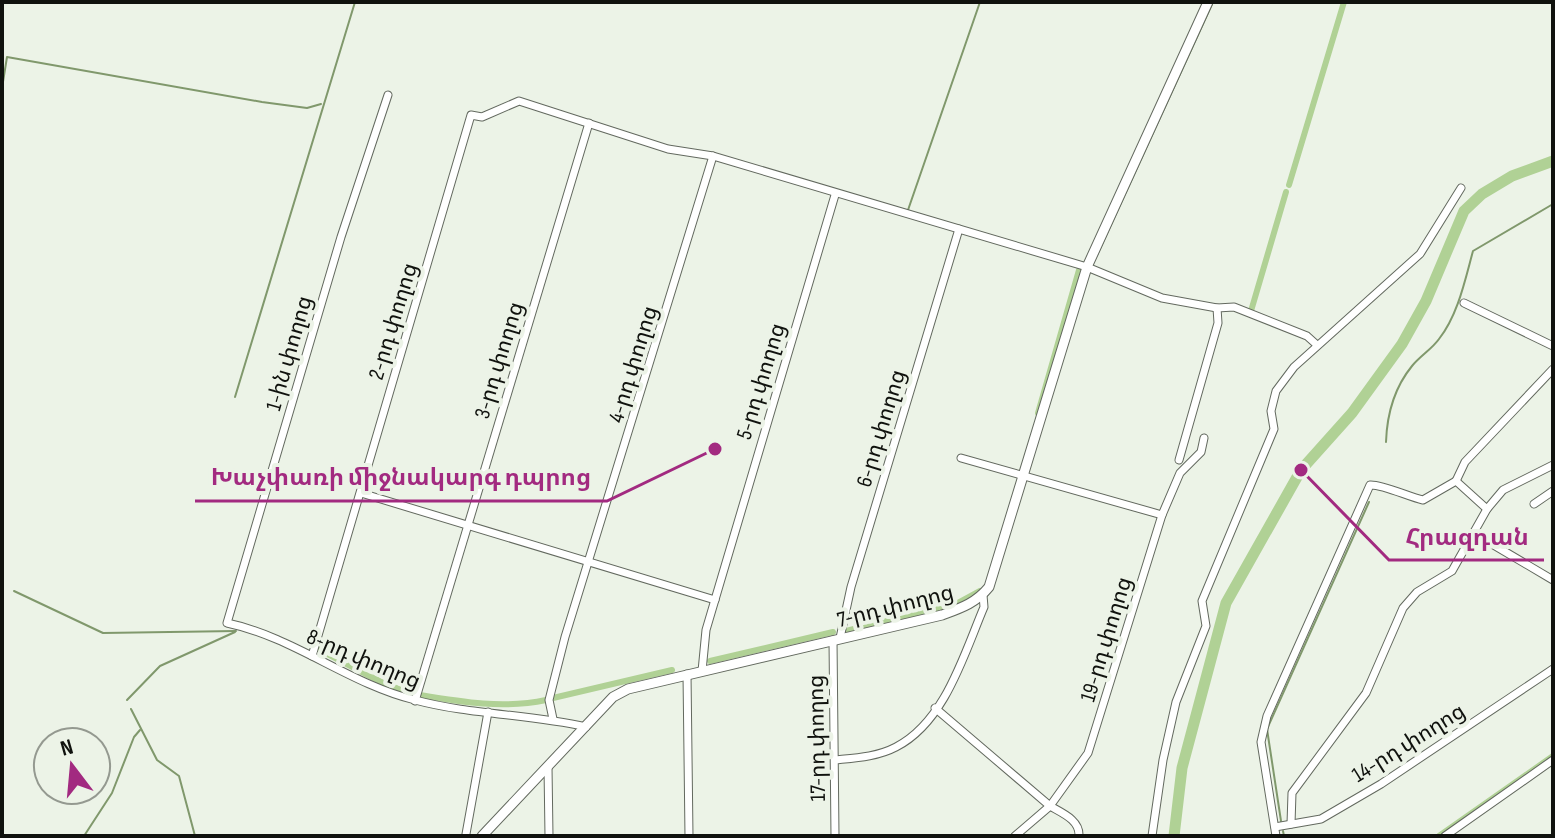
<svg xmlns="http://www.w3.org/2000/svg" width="1555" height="838" font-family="'Sofia Sans Condensed','Noto Sans Armenian',sans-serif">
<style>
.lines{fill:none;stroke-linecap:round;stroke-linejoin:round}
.stream{stroke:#80986c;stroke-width:2}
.canal{stroke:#b0d195;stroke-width:6}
.river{stroke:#b0d195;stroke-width:11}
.minor-casing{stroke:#63695f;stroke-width:9}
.major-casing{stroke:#63695f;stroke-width:11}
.minor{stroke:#fff;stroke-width:7}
.major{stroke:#fff;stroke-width:9}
.labels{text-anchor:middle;stroke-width:8;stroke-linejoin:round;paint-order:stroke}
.street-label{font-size:22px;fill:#10120e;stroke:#ecf3e7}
.leader{fill:none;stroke:#a22a80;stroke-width:3}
.callout-dot{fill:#a22a80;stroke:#ecf3e7;stroke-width:3}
.callout-label{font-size:24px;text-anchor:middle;font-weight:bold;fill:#a22a80;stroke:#ecf3e7;stroke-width:8;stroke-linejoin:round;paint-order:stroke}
</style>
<rect width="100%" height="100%" fill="#ecf3e7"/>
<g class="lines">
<g class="stream">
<polyline points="2,88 7,57 262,102 307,108 321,104"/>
<polyline points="908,210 980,2"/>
<polyline points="1097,255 1213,2"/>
<polyline points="235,397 355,2"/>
<path d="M1386 442C1387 413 1394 388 1412 366 1420 356 1432 349 1439 339 1458 315 1465 280 1473 251L1553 204"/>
<polyline points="14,591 103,633 236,631"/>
<polyline points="127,700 160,666 235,632"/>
<polyline points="131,709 157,760 179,776 195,836"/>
<polyline points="1281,821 1267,729 1369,502"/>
<polyline points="1283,831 1284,836"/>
<polyline points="84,836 112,793 134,737 140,730"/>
</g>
<g class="canal">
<polyline points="1289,185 1344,2"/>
<polyline points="1251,311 1286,192"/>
<polyline points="1038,413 1079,270"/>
<polyline points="846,631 958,603 980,591"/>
<polyline points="318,649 385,684 411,693"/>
<polyline points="710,661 833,632"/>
<path d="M420 695C462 702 504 709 546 700"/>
<polyline points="553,698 672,670"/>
<polyline points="1439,836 1553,756"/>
</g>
<polyline class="river" points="1174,836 1182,768 1226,603 1301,470 1352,413 1402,344 1426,301 1464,211 1482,194 1512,176 1553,161"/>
<defs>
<g id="minor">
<path d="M388 95 341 237 227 623C294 637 349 684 415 700 471 715 530 714 586 727"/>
<polyline points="1464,303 1553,346"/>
<polyline points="961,458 1162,515"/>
<polyline points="1179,460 1218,323 1217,308"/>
<polyline points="1456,481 1465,462 1553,369"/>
<polyline points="361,493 715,600"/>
<polyline points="1534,504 1553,491"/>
<polyline points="1475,534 1553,580"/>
<polyline points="840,638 851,587 959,229"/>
<polyline points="833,640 835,836"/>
<polyline points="312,656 471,115 482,117 519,101 668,149 713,156 1087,267 1162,298 1217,308 1234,307 1307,336 1317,345"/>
<polyline points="702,671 706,630 835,195"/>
<polyline points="687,674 689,836"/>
<polyline points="415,701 589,123"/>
<path d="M935 708 1050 806C1062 813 1080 820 1079 836"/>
<polyline points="553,719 549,700 565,637 713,156"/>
<path d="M835 760C855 758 877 757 896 747 945 722 964 654 984 607L983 595"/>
<polyline points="548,767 549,836"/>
<polyline points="1291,824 1292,793 1366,693 1403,608 1417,592 1452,571 1487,509 1503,490 1553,465"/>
<polyline points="1275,827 1321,819 1381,784 1553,669"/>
<polyline points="466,834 488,712"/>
<polyline points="1015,836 1050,806 1088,753 1162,515 1180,473 1201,452 1204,438"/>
<polyline points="1152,836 1163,760 1176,702 1206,626 1202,601 1274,429 1271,411 1276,391 1294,367 1420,254 1461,188"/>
<path d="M1276 836 1261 742 1267 716 1370 485C1382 484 1409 497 1423 500L1456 481 1487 509"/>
<polyline points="1445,836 1553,760"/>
</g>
<path id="major" d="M482 836 613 697 628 689 942 615C961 608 976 603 989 587L1087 267 1208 2"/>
</defs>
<use href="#minor" class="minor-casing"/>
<use href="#major" class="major-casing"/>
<use href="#minor" class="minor"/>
<use href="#major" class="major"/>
</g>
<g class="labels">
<g class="street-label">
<text transform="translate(392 321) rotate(-73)" y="8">2-րդ փողոց</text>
<text transform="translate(288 353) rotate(-74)" y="8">1-ին փողոց</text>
<text transform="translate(498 360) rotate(-73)" y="8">3-րդ փողոց</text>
<text transform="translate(632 364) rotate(-73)" y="8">4-րդ փողոց</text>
<text transform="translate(760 381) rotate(-73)" y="8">5-րդ փողոց</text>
<text transform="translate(880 428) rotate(-73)" y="8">6-րդ փողոց</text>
<text transform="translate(895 605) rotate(-14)" y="8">7-րդ փողոց</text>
<text transform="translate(1105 639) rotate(-73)" y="8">19-րդ փողոց</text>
<text transform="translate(364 658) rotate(23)" y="8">8-րդ փողոց</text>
<text transform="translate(816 738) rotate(-91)" y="8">17-րդ փողոց</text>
<text transform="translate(1408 742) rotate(-32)" y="8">14-րդ փողոց</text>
</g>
</g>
<path class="leader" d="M715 449L607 501H195M1301 470L1389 560H1544"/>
<g class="callout-dot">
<circle cx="715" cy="449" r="8"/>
<circle cx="1301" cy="470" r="8"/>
</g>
<g class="callout-label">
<text x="401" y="485">Խաչփառի միջնակարգ դպրոց</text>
<text x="1467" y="545">Հրազդան</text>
</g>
<rect width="1555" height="838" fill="none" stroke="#10120e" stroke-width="8"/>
<g transform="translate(72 766) rotate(344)"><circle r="38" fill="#ecf3e7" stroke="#949990" stroke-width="2"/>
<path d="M0-6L14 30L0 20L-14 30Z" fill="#a22a80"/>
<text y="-12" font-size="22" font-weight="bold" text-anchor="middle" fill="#10120e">N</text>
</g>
</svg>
